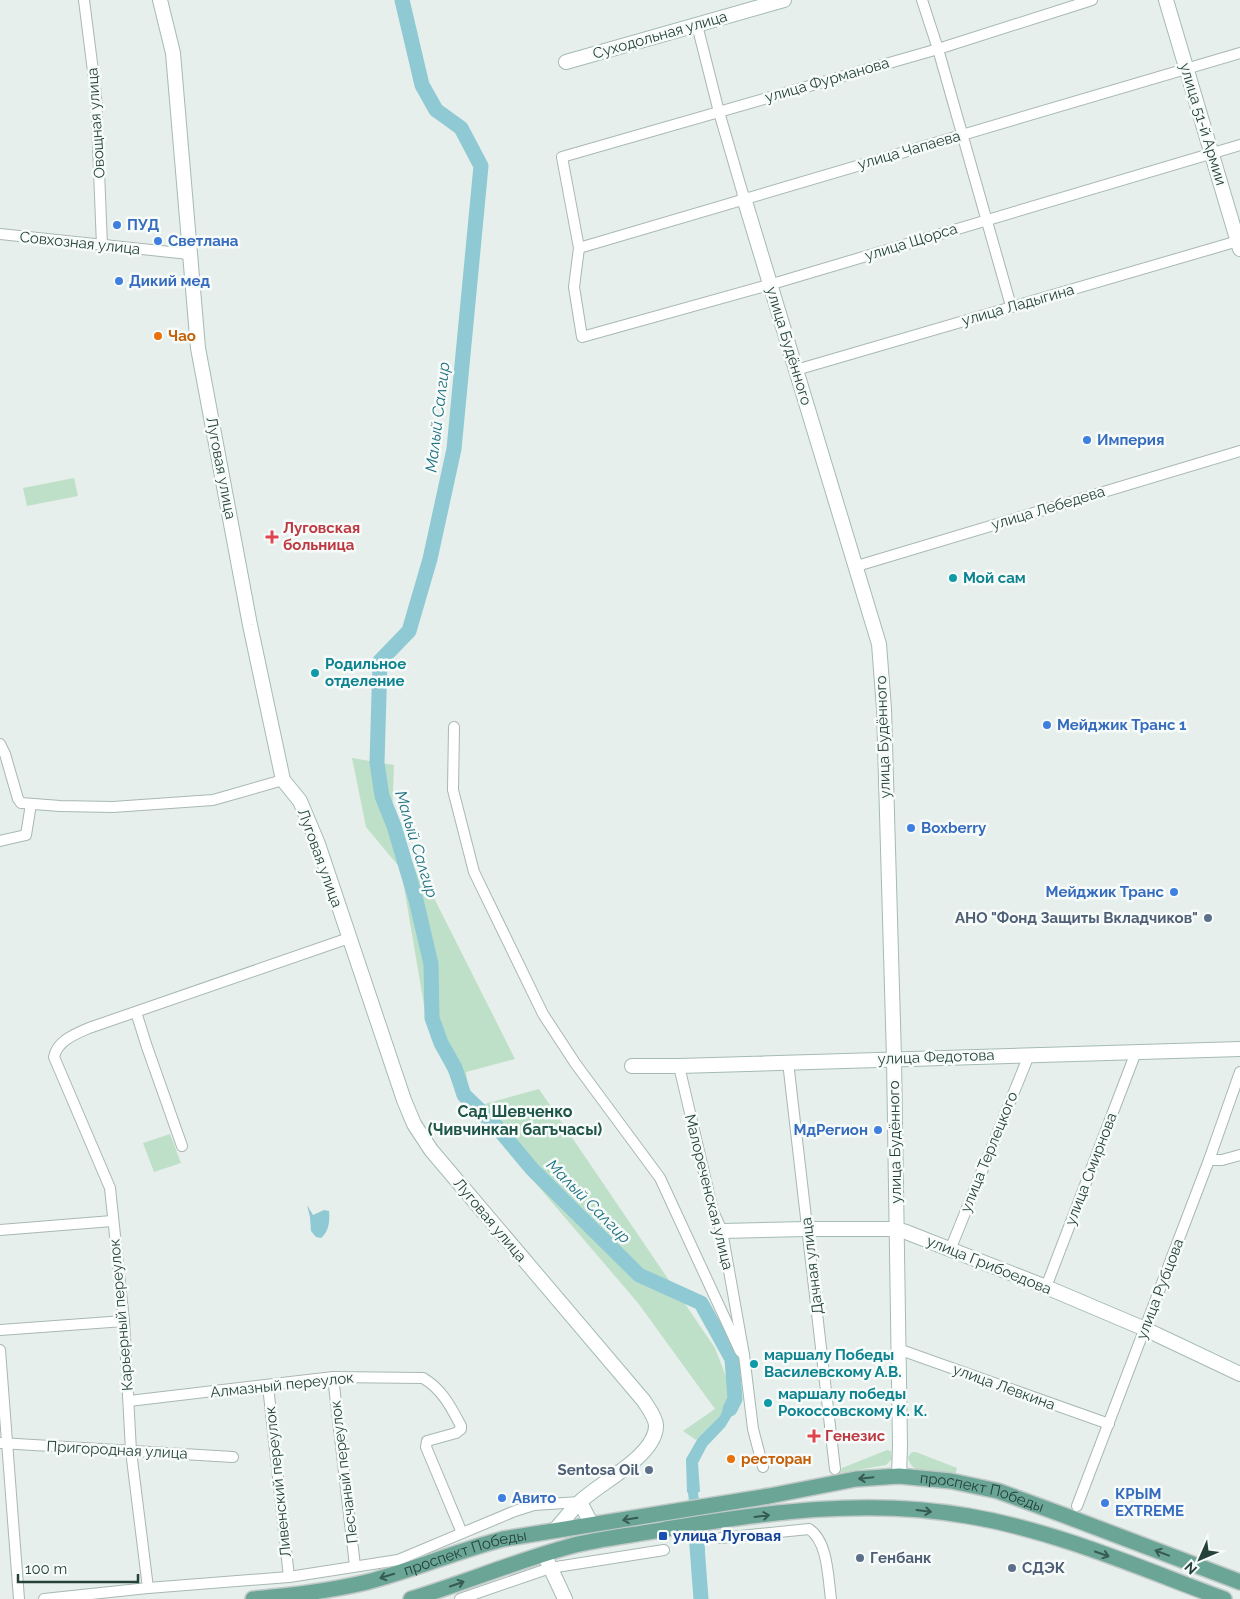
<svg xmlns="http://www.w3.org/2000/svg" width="1240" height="1599" font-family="Raleway,sans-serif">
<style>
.green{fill:#bfe0c8}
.water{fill:#8ec9d4}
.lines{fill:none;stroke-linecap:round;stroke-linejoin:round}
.river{stroke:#8ec9d4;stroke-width:15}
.street-casing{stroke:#a8b8b2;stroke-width:12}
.secondary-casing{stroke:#a4bbb3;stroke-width:16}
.primary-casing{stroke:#c2cac8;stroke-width:18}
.street{stroke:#fff;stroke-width:10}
.secondary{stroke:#fff;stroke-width:14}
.primary{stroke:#6aa596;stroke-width:15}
.oneway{stroke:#365b51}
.shop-dot{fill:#3f7fe0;stroke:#f7fbf9;stroke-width:2}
.food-dot{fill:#e8710a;stroke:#f7fbf9;stroke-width:2}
.health-dot{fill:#e0444e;stroke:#f7fbf9;stroke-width:2}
.culture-dot{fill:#0f9aa8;stroke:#f7fbf9;stroke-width:2}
.service-dot{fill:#5c6f8a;stroke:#f7fbf9;stroke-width:2}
.transit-dot{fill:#1a4fb4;stroke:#f7fbf9;stroke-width:2}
.labels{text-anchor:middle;stroke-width:5;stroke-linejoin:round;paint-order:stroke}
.street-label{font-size:15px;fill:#24423a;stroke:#f7fbf9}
.shop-label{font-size:15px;font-weight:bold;fill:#366cbe;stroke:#f7fbf9;text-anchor:start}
.food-label{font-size:15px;font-weight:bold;fill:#c56008;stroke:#f7fbf9;text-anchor:start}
.health-label{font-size:15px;font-weight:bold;fill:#be3a42;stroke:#f7fbf9;text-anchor:start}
.culture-label{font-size:15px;font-weight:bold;fill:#0d838f;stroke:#f7fbf9;text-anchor:start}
.service-label{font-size:15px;font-weight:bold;fill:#4e5e75;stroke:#f7fbf9;text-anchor:end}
.transit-label{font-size:15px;font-weight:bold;fill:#164399;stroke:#f7fbf9;text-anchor:start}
.water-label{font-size:16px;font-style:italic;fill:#1c6f80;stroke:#f7fbf9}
.neighbourhood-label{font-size:16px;font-weight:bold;fill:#1f5548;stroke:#f7fbf9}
</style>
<rect width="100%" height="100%" fill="#e6efeb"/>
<g class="green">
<polygon points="74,478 78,496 27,506 23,488"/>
<polygon points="352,758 394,765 392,818 407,850 426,894 431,892 515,1059 466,1072 469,1092 481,1105 539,1089 715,1348 731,1390 720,1416 696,1440 683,1431 715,1409 638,1303 460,1095 432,1040 427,1023 401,869 366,827"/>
<polygon points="170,1134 181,1163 154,1172 143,1143"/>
<polygon points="887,1450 891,1451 892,1459 886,1465 840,1473 842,1468"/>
<path d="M912 1452H916L957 1468 955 1475C939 1473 911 1477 908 1457Z"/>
</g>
<g class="water">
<path d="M307 1205 313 1215 324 1210 329 1211C330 1220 329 1232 321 1238L316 1237 311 1231 310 1217Z"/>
<polygon points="731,1390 742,1392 738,1406 733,1414 725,1427 707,1446 698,1463 700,1492 698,1492 705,1551 696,1553 688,1493 687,1492 686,1459 698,1438 720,1416"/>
</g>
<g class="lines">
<g class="river">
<polyline points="402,0 422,85 436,110 461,128 481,166 454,449 430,559 409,631 380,661 377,763 382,796 394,826 416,900 431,964 432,1018 441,1043 455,1068 464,1095 497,1127 532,1169 639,1275 701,1303 732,1359 735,1399 730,1409"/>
<polyline points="696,1533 701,1599"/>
</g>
<defs>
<g id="street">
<polyline points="84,0 96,95 102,246"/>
<polyline points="922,0 938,49 1011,306"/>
<polyline points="1092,0 938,49 562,157 579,248 574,287 582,337 779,282 1240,145"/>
<polyline points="697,25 719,112 744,198"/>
<polyline points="0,234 189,254"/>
<polyline points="579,248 1240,53"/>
<polyline points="796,370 1238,241"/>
<polyline points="857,566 1240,451"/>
<polyline points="454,727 453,790 474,872 543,1014 575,1063 660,1178 740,1351 744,1355"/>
<polyline points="0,744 5,754 18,799 21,803 60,806 113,807 213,800 283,780"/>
<polyline points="0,841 26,835 31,804"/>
<polyline points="136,1012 147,1047 182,1146"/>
<polyline points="788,1062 835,1469"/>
<polyline points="679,1066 713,1211 722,1231 744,1355 753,1429 763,1467"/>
<polyline points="1209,1160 1222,1160 1240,1155"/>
<polyline points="0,1230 112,1221"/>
<polyline points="950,1250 1029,1055"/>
<polyline points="1046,1287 1136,1052"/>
<polyline points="0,1330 124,1321"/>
<polyline points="898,1349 1109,1424"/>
<polyline points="0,1350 19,1599"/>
<polyline points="333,1377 355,1566"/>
<polyline points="268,1386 289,1577"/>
<path d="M129 1401 333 1377 423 1378C442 1389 451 1407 461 1426V1429L456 1433 427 1441 426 1447 462 1533"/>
<polyline points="0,1443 233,1457"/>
<polyline points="1077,1506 1209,1160 1240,1072"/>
<path d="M721 1538 809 1529C828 1541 828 1578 831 1599"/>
<path d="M148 1588 131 1451 124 1321 110 1188 54 1057C57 1041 75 1034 89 1028L349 938"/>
<polyline points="44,1599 148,1588 289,1577 398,1560 515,1511 534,1505 580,1502"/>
<polyline points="460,1599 550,1568 664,1550"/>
</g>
<g id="secondary">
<path d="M160 0 173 53 198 348 250 625 283 780 300 801 318 844 404 1100 414 1124 431 1150 644 1401C648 1408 655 1416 656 1425 657 1455 601 1482 581 1501 572 1509 564 1520 555 1530"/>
<polyline points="1166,0 1240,249"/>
<polyline points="566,62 784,0"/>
<polyline points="744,198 879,644 884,709 894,1058 900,1446 899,1476"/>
<polyline points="632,1066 679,1066 1240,1049"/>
<polyline points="722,1231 807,1229 896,1229 906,1232 1046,1287 1145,1329 1240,1374"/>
<polyline points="580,1502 592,1525"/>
<polyline points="544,1554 565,1599"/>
</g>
<g id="primary">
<path id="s1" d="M253 1599C292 1595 330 1591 367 1582 413 1570 457 1551 503 1539L769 1496 856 1479 899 1476 951 1481 998 1491 1066 1516 1240 1582"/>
<path d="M411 1599C464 1583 516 1561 571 1546 602 1538 635 1535 666 1529 766 1512 868 1498 968 1516 1057 1531 1140 1568 1224 1599"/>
</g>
</defs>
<use href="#street" class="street-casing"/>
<use href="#secondary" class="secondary-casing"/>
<use href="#primary" class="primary-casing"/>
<use href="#street" class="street"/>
<use href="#secondary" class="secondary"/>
<use href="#primary" class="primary"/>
</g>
<defs><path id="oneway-shaft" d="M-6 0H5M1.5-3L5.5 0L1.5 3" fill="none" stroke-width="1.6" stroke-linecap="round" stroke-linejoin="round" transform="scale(1.25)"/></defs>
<g class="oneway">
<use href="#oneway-shaft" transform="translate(866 1478) rotate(174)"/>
<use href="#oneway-shaft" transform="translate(924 1511) rotate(7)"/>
<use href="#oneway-shaft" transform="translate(762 1516) rotate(-7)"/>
<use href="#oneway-shaft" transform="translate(630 1519) rotate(170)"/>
<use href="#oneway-shaft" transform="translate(1162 1553) rotate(-159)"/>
<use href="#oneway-shaft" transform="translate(1102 1554) rotate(19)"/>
<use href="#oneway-shaft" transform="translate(387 1576) rotate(163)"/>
<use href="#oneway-shaft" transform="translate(457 1584) rotate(-19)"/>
</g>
<g class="shop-dot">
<circle cx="117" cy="225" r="5"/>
<circle cx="158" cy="241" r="5"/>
<circle cx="119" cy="281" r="5"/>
<circle cx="1087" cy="440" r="5"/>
<circle cx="1047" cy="725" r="5"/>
<circle cx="911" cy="828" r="5"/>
<circle cx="1174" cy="892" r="5"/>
<circle cx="878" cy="1130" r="5"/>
<circle cx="502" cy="1498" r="5"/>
<circle cx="1105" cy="1503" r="5"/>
</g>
<g class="food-dot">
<circle cx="158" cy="336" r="5"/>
<circle cx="731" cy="1459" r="5"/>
</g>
<g class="health-dot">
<path d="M269.5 529.5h5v5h5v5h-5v5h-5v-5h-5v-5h5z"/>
<path d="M811.5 1428.5h5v5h5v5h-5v5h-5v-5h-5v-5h5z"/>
</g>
<g class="culture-dot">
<circle cx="953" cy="578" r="5"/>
<circle cx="315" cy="673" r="5"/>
<circle cx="754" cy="1364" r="5"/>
<circle cx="768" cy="1403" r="5"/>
</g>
<g class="service-dot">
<circle cx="1208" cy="918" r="5"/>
<circle cx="649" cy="1470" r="5"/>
<circle cx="860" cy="1558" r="5"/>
<circle cx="1012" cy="1568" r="5"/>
</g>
<rect class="transit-dot" x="658" y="1531" width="10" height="10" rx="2.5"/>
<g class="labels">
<g class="street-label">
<text transform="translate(660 35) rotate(-16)" y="5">Суходольная улица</text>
<text transform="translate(827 80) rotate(-16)" y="5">улица Фурманова</text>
<text transform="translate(96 123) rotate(-94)" y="5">Овощная улица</text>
<text transform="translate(1203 124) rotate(73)" y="5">улица 51-й Армии</text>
<text transform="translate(909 150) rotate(-16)" y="5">улица Чапаева</text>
<text transform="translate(911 242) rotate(-17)" y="5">улица Щорса</text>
<text transform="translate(80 243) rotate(6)" y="5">Совхозная улица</text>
<text transform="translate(1018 305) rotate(-16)" y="5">улица Ладыгина</text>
<text transform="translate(789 346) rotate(73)" y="5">улица Будённого</text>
<text transform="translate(221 468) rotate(79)" y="5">Луговая улица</text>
<text transform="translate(1048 508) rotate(-17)" y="5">улица Лебедева</text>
<text transform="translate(883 737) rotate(-92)" y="5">улица Будённого</text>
<text transform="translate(320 858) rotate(70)" y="5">Луговая улица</text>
<text transform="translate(936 1057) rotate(-2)" y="5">улица Федотова</text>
<text transform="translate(895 1142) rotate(-91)" y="5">улица Будённого</text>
<text transform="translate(989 1152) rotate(-68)" y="5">улица Терлецкого</text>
<text transform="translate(1091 1169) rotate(-69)" y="5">улица Смирнова</text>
<text transform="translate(709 1192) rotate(76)" y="5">Малореченская улица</text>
<text transform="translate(490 1220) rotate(50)" y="5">Луговая улица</text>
<text transform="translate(989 1265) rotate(22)" y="5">улица Грибоедова</text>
<text transform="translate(812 1266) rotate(-97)" y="5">Дачная улица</text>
<text transform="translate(1160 1289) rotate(-69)" y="5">улица Рубцова</text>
<text transform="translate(121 1315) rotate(-95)" y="5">Карьерный переулок</text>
<text transform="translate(282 1385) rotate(-6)" y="5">Алмазный переулок</text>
<text transform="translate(1004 1387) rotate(20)" y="5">улица Левкина</text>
<text transform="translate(117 1450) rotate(3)" y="5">Пригородная улица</text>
<text transform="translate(344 1472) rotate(-97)" y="5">Песчаный переулок</text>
<text transform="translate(278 1482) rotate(-96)" y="5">Ливенский переулок</text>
<text dy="5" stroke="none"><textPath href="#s1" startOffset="744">проспект Победы</textPath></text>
<text dy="5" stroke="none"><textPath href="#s1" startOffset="218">проспект Победы</textPath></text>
</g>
<g class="shop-label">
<text x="127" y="230">ПУД</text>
<text x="168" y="246">Светлана</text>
<text x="129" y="286">Дикий мед</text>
<text x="1097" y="445">Империя</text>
<text x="1057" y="730">Мейджик Транс 1</text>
<text x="921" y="833">Boxberry</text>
<text x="1164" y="897" text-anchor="end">Мейджик Транс</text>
<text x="868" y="1135" text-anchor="end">МдРегион</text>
<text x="1115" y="1499">КРЫМ<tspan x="1115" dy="17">EXTREME</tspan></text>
<text x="512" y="1503">Авито</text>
</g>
<g class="food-label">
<text x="168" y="341">Чао</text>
<text x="741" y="1464">ресторан</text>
</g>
<g class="health-label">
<text x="283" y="533">Луговская<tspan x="283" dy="17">больница</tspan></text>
<text x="825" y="1441">Генезис</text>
</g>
<g class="culture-label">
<text x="963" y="583">Мой сам</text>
<text x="325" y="669">Родильное<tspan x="325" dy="17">отделение</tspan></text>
<text x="764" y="1360">маршалу Победы<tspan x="764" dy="17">Василевскому А.В.</tspan></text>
<text x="778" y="1399">маршалу победы<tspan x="778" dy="17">Рокоссовскому К. К.</tspan></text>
</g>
<g class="service-label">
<text x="1198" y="923">АНО "Фонд Защиты Вкладчиков"</text>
<text x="639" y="1475">Sentosa Oil</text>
<text x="870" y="1563" text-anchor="start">Генбанк</text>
<text x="1022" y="1573" text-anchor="start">СДЭК</text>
</g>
<g class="transit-label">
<text x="673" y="1541">улица Луговая</text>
</g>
<g class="water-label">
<text transform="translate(437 417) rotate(-83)" y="6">Малый Салгир</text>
<text transform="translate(417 844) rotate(73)" y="6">Малый Салгир</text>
<text transform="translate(589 1201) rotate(45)" y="6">Малый Салгир</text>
</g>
<g class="neighbourhood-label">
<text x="515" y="1117">Сад Шевченко<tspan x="515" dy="18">(Чивчинкан багъчасы)</tspan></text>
</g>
</g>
<g transform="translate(1200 1559) rotate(225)" stroke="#f7fbf9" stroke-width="4" paint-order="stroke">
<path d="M0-4L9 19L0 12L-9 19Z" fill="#24423a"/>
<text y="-8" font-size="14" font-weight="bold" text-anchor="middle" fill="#24423a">N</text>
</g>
<path d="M18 1574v8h120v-8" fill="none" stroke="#24423a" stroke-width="2.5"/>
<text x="25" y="1574" font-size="15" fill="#24423a" stroke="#f7fbf9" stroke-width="4" paint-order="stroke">100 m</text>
</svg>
